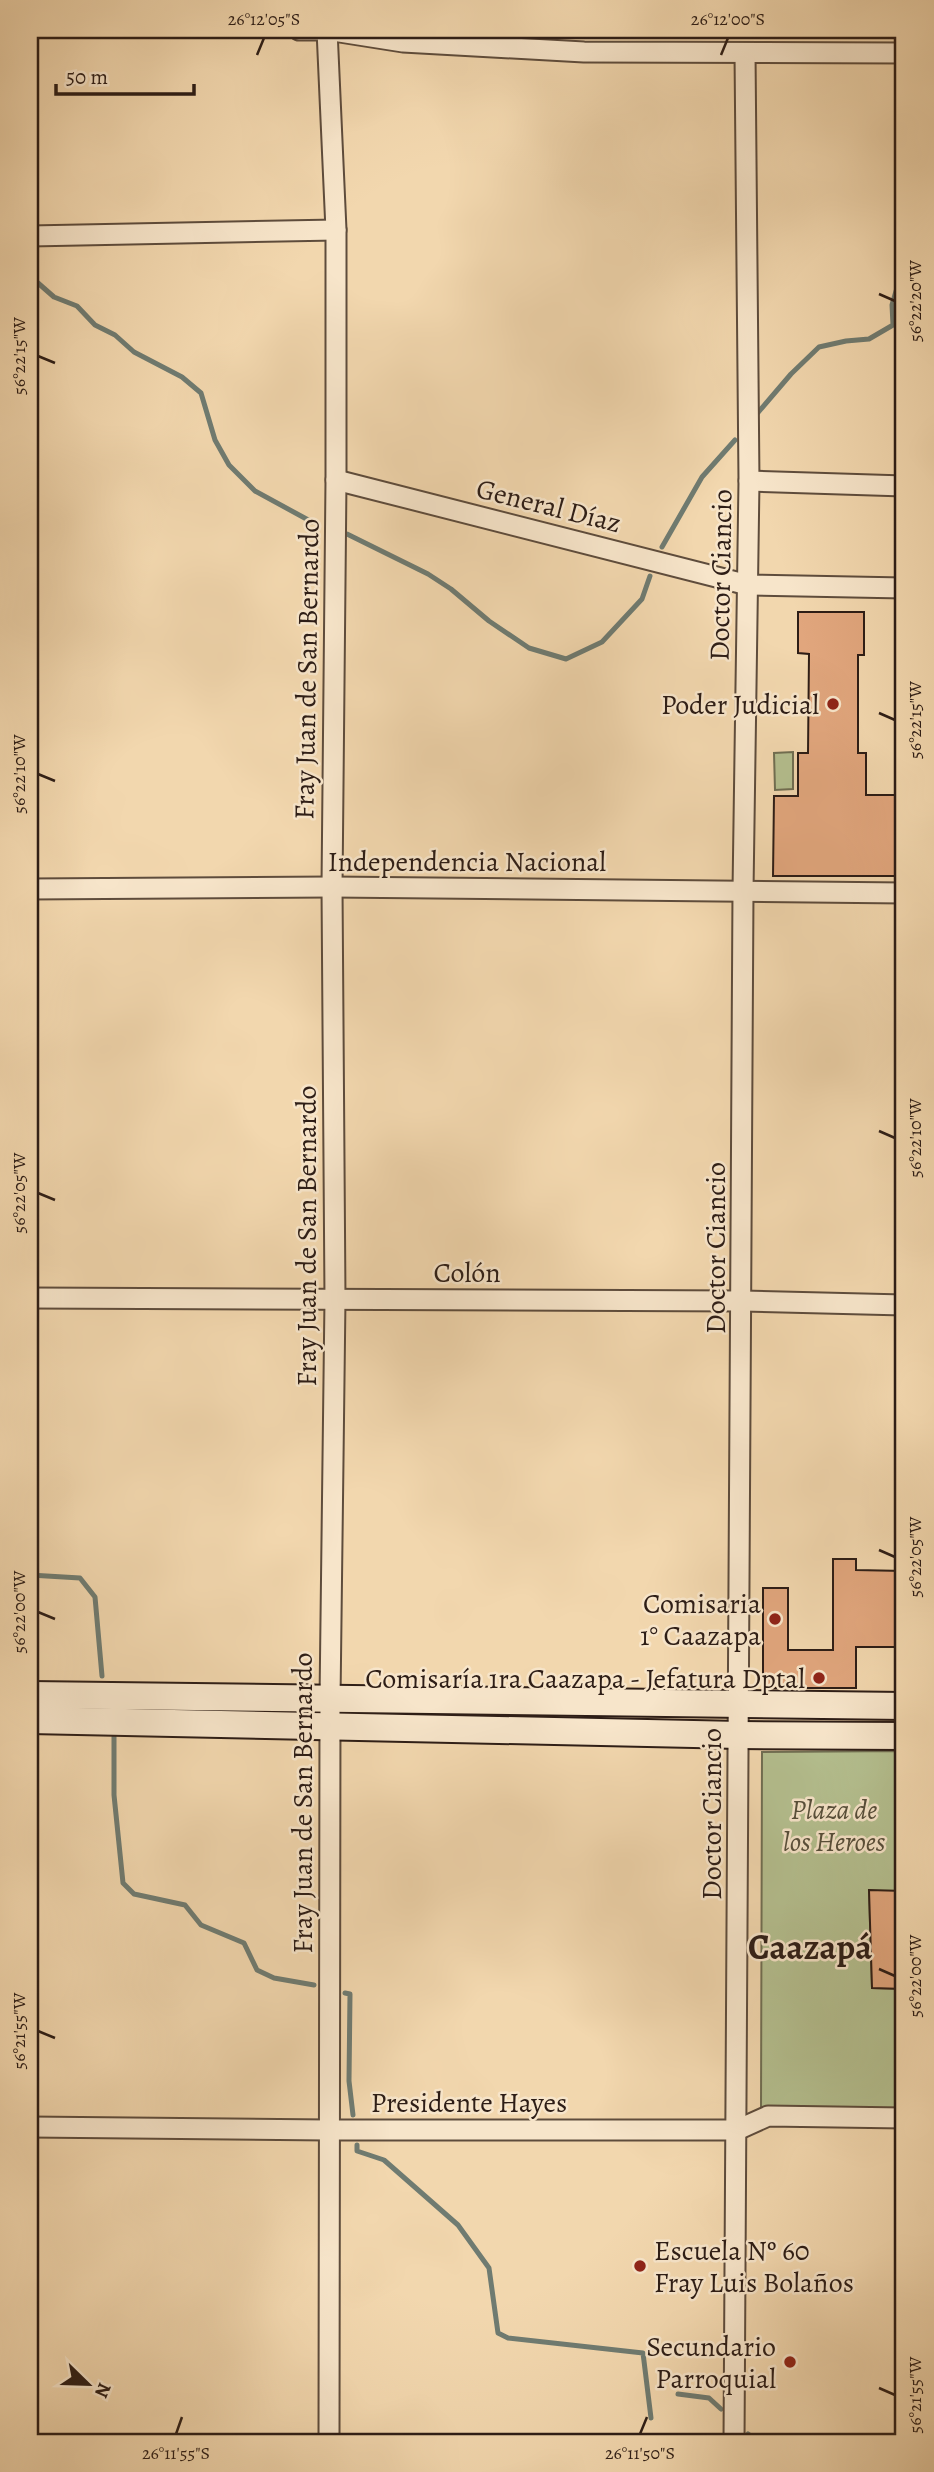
<svg xmlns="http://www.w3.org/2000/svg" width="934" height="2472" font-family="Alegreya,serif">
<style>
.green{fill:#b4bf8f;stroke:#706e52;stroke-width:2}
.lines{fill:none;stroke-linecap:round;stroke-linejoin:round}
.stream{stroke:#6f7b71;stroke-width:5}
.building{fill:#e1a67d;stroke:#2d1d16;stroke-width:2}
.minor-casing{stroke:#5e4c3c;stroke-width:23}
.secondary-casing{stroke:#2d1d16;stroke-width:30}
.minor{stroke:#f7e5ca;stroke-width:19}
.secondary{stroke:#f7e5ca;stroke-width:26}
.ticks{fill:none;stroke:#2d1d16;stroke-width:2.5}
.poi-dot{fill:#8f2418;stroke:#f7e5ca;stroke-width:2.5}
.labels{text-anchor:middle;stroke-width:5;stroke-linejoin:round;paint-order:stroke}
.street-label{font-size:28px;fill:#2d1d16;stroke:#f7e5ca}
.poi-label{font-size:28px;fill:#2d1d16;stroke:#f7e5ca;text-anchor:end}
.park-label{font-size:28px;font-style:italic;fill:#564e3a;stroke:#f7e5ca}
.district-label{font-size:35px;font-weight:bold;fill:#2d1d16;stroke:#f7e5ca}
.neatline{fill:none;stroke:#2d1d16;stroke-width:2.5}
.ticks-label{font-size:18px;text-anchor:middle;fill:#2d1d16}
</style>
<rect width="100%" height="100%" fill="#f2d7ae"/>
<filter id="stains"><feTurbulence type="fractalNoise" baseFrequency=".00286" numOctaves="4"/><feColorMatrix values="0 0 0 0 .2 0 0 0 0 .09 0 0 0 0 .02 0 0 0 .5 -.17"/></filter>
<radialGradient id="worn" r=".72"><stop offset=".6" stop-color="#630" stop-opacity="0"/><stop offset="1" stop-color="#630" stop-opacity=".3"/></radialGradient>
<g class="green">
<polygon points="793,752 793,789 775,790 774,753"/>
<polygon points="899,1334 904,1334 904,1463 898,1463"/>
<polygon points="904,1751 904,1891 869,1891 872,1988 904,1989 904,2111 761,2111 762,1752"/>
</g>
<g class="lines">
<g class="stream">
<polyline points="30,276 54,297 77,306 95,325 115,335 134,352 182,377 201,393 215,440 229,465 255,491 312,522"/>
<polyline points="755,416 791,374 819,347 846,341 869,339 893,325 892,305 899,281 904,278"/>
<polyline points="347,534 428,574 451,589 489,621 529,648 566,659 602,642 642,599 650,576"/>
<polyline points="662,547 702,477 735,440"/>
<polyline points="30,1575 80,1578 95,1597 102,1676"/>
<polyline points="114,1737 114,1795 123,1883 134,1894 185,1905 201,1925 244,1943 257,1970 274,1978 314,1985"/>
<polyline points="345,1993 350,1994 349,2081 353,2115"/>
<polyline points="357,2145 357,2151 384,2160 458,2225 489,2268 498,2333 508,2338 643,2353 651,2418"/>
<polyline points="678,2394 709,2398 721,2409"/>
<polyline points="748,2434 758,2442"/>
</g>
</g>
<g class="building">
<polygon points="798,612 864,612 864,655 858,655 858,753 866,753 866,795 901,795 901,876 773,876 774,796 798,796 798,753 808,753 809,654 798,653"/>
<polygon points="833,1559 856,1559 856,1570 904,1571 904,1647 856,1647 856,1688 763,1688 763,1588 788,1588 788,1650 833,1650"/>
<polygon points="869,1890 904,1891 904,1989 872,1988"/>
</g>
<g class="lines">
<defs>
<g id="minor">
<polyline points="299,30 327,30 403,42 584,52 904,53"/>
<polyline points="327,30 336,230 336,480 332,887 335,1299 330,1700 329,2442"/>
<polyline points="30,236 336,230"/>
<polyline points="336,480 748,585 904,588"/>
<polyline points="749,481 904,486"/>
<polyline points="30,889 332,887 904,893"/>
<polyline points="30,1298 743,1301 904,1305"/>
<polyline points="30,2127 328,2130 737,2130 768,2116 904,2118"/>
<polyline points="734,2442 743,891 749,481 745,53"/>
</g>
<g id="secondary">
<polyline points="30,1695 904,1706"/>
<polyline points="30,1720 740,1735 904,1736"/>
</g>
</defs>
<use href="#minor" class="minor-casing"/>
<use href="#secondary" class="secondary-casing"/>
<use href="#minor" class="minor"/>
<use href="#secondary" class="secondary"/>
</g>
<path class="ticks" d="M257 55 264 38M721 55 728 38M879 294 895 301M38 356 55 363M879 713 895 720M38 774 55 781M879 1131 895 1138M38 1193 55 1200M879 1550 895 1557M38 1612 55 1619M879 1969 895 1976M38 2031 55 2038M879 2388 895 2395M176 2434 182 2417M640 2434 647 2417"/>
<g class="poi-dot">
<circle cx="833" cy="704" r="7"/>
<circle cx="775" cy="1619" r="7"/>
<circle cx="819" cy="1678" r="7"/>
<circle cx="640" cy="2266" r="7"/>
<circle cx="790" cy="2362" r="7"/>
</g>
<g class="labels">
<g class="street-label">
<text transform="translate(549 505) rotate(14)" y="10">General Díaz</text>
<text transform="translate(720 575) rotate(-89)" y="10">Doctor Ciancio</text>
<text transform="translate(306 669) rotate(-89)" y="10">Fray Juan de San Bernardo</text>
<text x="467" y="871">Independencia Nacional</text>
<text transform="translate(306 1236) rotate(-90)" y="10">Fray Juan de San Bernardo</text>
<text transform="translate(715 1248) rotate(-90)" y="10">Doctor Ciancio</text>
<text x="467" y="1282">Colón</text>
<text transform="translate(302 1803) rotate(-90)" y="10">Fray Juan de San Bernardo</text>
<text transform="translate(711 1814) rotate(-90)" y="10">Doctor Ciancio</text>
<text x="469" y="2112">Presidente Hayes</text>
</g>
<g class="poi-label">
<text x="819" y="714">Poder Judicial</text>
<text x="761" y="1613">Comisaria<tspan x="761" dy="32">1° Caazapa</tspan></text>
<text x="805" y="1688">Comisaría 1ra Caazapa - Jefatura Dptal</text>
<text x="654" y="2260" text-anchor="start">Escuela Nº 60<tspan x="654" dy="32">Fray Luis Bolaños</tspan></text>
<text x="776" y="2356">Secundario<tspan x="776" dy="32">Parroquial</tspan></text>
</g>
<g class="park-label">
<text x="834" y="1819">Plaza de<tspan x="834" dy="32">los Heroes</tspan></text>
</g>
<g class="district-label">
<text x="810" y="1959">Caazapá</text>
</g>
</g>
<rect width="934" height="2472" fill="none" stroke="#f2d7ae" stroke-width="77"/>
<g transform="translate(88 2384) rotate(113)" stroke="#f7e5ca" stroke-width="5" paint-order="stroke">
<path d="M0-5L12 26L0 18L-12 26Z" fill="#2d1d16"/>
<text y="-10" font-size="19" font-weight="bold" text-anchor="middle" fill="#2d1d16">N</text>
</g>
<path d="M56 84v10h138v-10" fill="none" stroke="#2d1d16" stroke-width="3.5"/>
<text x="66" y="84" font-size="21" fill="#2d1d16" stroke="#f7e5ca" stroke-width="5" paint-order="stroke">50 m</text>
<rect x="38" y="38" width="857" height="2396" class="neatline"/>
<g class="ticks-label">
<text x="264" y="25">26°12'05"S</text>
<text x="728" y="25">26°12'00"S</text>
<text transform="translate(915 301) rotate(-90)" y="6">56°22'20"W</text>
<text transform="translate(19 356) rotate(-90)" y="6">56°22'15"W</text>
<text transform="translate(915 720) rotate(-90)" y="6">56°22'15"W</text>
<text transform="translate(19 774) rotate(-90)" y="6">56°22'10"W</text>
<text transform="translate(915 1138) rotate(-90)" y="6">56°22'10"W</text>
<text transform="translate(19 1193) rotate(-90)" y="6">56°22'05"W</text>
<text transform="translate(915 1557) rotate(-90)" y="6">56°22'05"W</text>
<text transform="translate(19 1612) rotate(-90)" y="6">56°22'00"W</text>
<text transform="translate(915 1976) rotate(-90)" y="6">56°22'00"W</text>
<text transform="translate(19 2031) rotate(-90)" y="6">56°21'55"W</text>
<text transform="translate(915 2395) rotate(-90)" y="6">56°21'55"W</text>
<text x="176" y="2459">26°11'55"S</text>
<text x="640" y="2459">26°11'50"S</text>
</g>
<rect width="100%" height="100%" filter="url(#stains)"/>
<rect width="100%" height="100%" fill="url(#worn)"/>
</svg>
